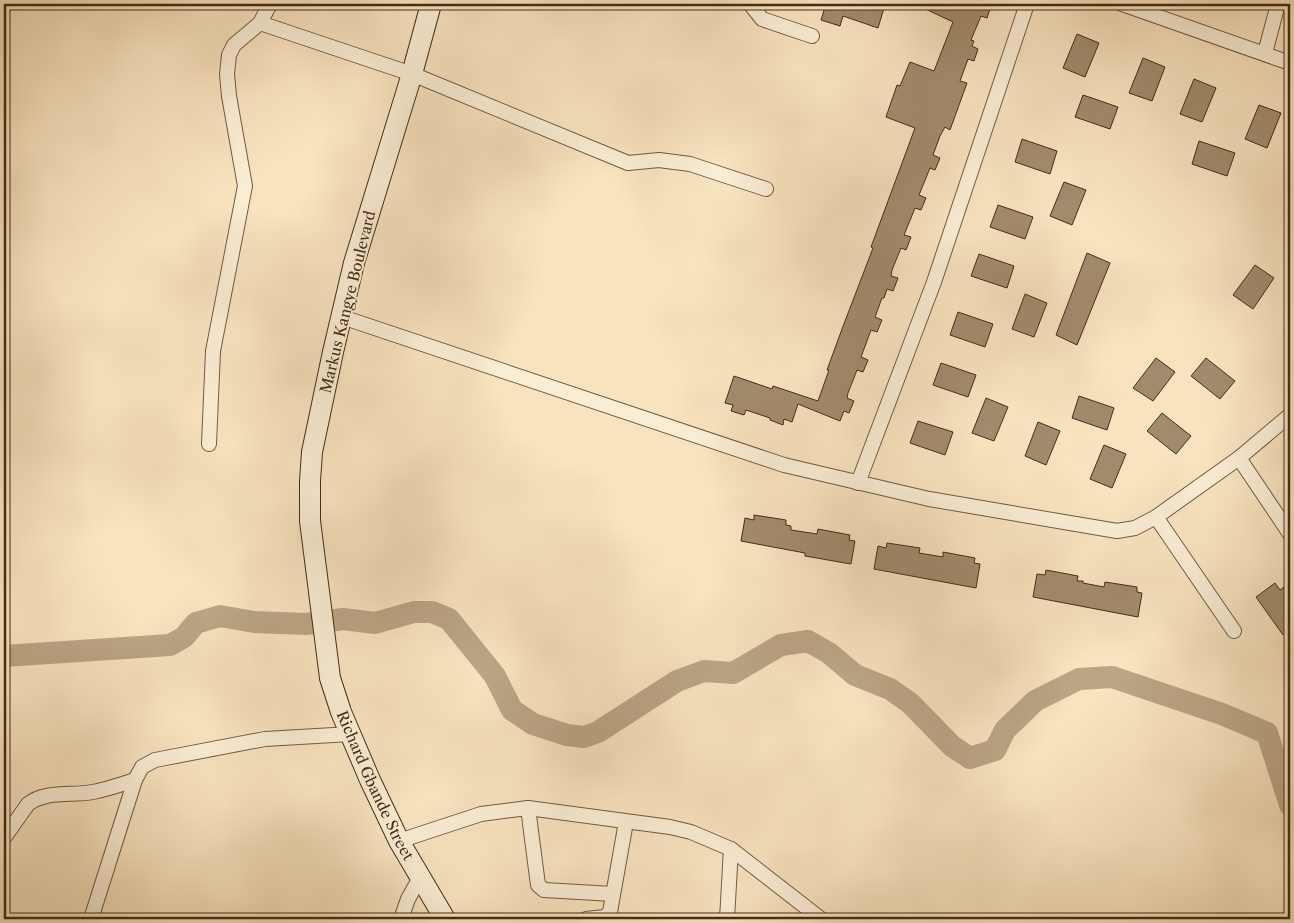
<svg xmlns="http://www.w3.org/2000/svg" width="1294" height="923" font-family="'Libre Caslon Text',serif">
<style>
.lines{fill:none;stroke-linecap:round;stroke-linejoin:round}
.river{stroke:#bba585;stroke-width:22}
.building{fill:#a28b6d;stroke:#452c15}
.street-casing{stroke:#725a40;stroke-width:16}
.secondary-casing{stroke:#452c15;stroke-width:22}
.street{stroke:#faedd5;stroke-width:14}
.secondary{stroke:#faedd5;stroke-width:20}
.labels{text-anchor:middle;stroke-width:4;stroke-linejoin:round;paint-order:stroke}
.street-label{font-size:15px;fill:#452c15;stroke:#faedd5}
</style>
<rect width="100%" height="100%" fill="#f8e3bf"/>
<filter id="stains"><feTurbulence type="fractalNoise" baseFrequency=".004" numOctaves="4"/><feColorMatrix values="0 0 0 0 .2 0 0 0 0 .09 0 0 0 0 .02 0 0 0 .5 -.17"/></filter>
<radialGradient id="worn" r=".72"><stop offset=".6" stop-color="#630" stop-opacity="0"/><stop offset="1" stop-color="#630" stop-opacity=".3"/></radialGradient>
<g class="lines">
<polyline class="river" points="4,656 170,645 184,637 196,623 220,616 254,622 306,624 343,619 375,623 414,612 432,612 449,619 495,676 512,710 533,724 567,735 584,737 598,732 677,681 704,671 733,673 781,645 808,641 829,653 855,675 890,689 910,703 952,746 970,758 995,750 1005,730 1035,701 1079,679 1112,677 1222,714 1267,733 1290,805"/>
</g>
<g class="building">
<polygon points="826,4 872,4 884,8 878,28 843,16 840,26 821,20"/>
<polygon points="915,4 986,4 991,6 987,18 981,16 971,40 974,41 972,46 978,49 974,61 968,59 960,81 967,83 950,130 945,127 940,136 933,155 940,158 935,170 930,168 919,195 926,198 921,210 915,208 904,235 911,237 906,250 901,248 892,270 891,276 898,278 893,291 887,289 884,298 882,298 875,317 882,320 877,332 871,330 861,357 868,360 863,372 857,370 848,393 847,398 854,401 849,413 844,411 840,421 798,404 792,422 784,419 783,425 770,420 770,418 746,410 744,415 731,411 733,405 725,403 734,376 772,389 773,386 818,401 829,370 827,370 842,329 873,248 871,247 915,128 886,117 897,85 900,86 910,62 934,71 953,22"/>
<polygon points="1077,34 1099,43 1085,77 1063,68"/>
<polygon points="1143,58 1165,67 1152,101 1129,93"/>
<polygon points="1194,79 1216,88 1202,122 1180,114"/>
<polygon points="1083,95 1118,107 1110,129 1075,117"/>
<polygon points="1259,105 1281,113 1267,148 1245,139"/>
<polygon points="1022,139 1057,151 1050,174 1015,162"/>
<polygon points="1199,141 1235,153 1227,176 1192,164"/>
<polygon points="1064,182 1086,190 1072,225 1050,216"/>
<polygon points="998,205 1033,217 1025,239 990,227"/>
<polygon points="1087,253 1110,263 1077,345 1056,335"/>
<polygon points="979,254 1014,266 1007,288 971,276"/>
<polygon points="1255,265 1274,278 1253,309 1233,295"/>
<polygon points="1025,294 1047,303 1034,337 1012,329"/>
<polygon points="958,312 993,324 985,347 950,335"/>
<polygon points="1156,358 1175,372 1153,401 1133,388"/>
<polygon points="1206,358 1235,381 1220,399 1191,376"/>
<polygon points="941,363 976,375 968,397 933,385"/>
<polygon points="1079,396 1114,408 1107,430 1072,418"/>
<polygon points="986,398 1008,407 994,441 972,433"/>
<polygon points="1162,413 1191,436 1176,454 1147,431"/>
<polygon points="918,421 953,432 945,455 910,443"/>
<polygon points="1038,422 1060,431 1046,465 1025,456"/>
<polygon points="1104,445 1126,454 1112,488 1090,479"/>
<polygon points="754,515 786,520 786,525 791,526 791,530 817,534 818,529 850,535 849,540 855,541 851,564 805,556 805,553 741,541 745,518 754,520"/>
<polygon points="887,543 920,548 919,553 943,557 943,552 975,558 974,563 980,564 976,588 874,569 878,546 886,548"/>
<polygon points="1046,570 1078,576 1077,581 1083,581 1083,583 1104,587 1105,582 1137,587 1137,592 1142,593 1138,617 1033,597 1037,574 1045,575"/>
<polygon points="1275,583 1280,590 1284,587 1290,595 1290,630 1283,635 1256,597"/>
</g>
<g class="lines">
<defs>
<g id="street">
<polyline points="750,4 762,19 812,36"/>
<polyline points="1122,4 1290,63"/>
<polyline points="260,23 270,4"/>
<polyline points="1265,53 1278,4"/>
<polyline points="342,317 784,465 929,499 1117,531 1135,528 1156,517 1239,458 1290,415"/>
<polyline points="209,444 213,351 245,186 229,96 227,74 229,55 234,45 260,23 412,74 628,163 659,160 690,164 766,189"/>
<polyline points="1239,458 1290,534"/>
<polyline points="858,483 934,282 1027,4"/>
<polyline points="1156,517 1234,631"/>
<polyline points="528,808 538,885 544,890 613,894"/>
<path d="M4 838 28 804C46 790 72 796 93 792 108 789 122 784 135 780"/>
<polyline points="399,841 481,814 528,808 670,827 691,832 731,849 821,919"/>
<polyline points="91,919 135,780 142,767 155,760 265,739 351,734"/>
<polyline points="401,919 408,899 421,876"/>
<polyline points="586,919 605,917 610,912 626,822"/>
<polyline points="727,919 731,849"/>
</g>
<g id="secondary">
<path id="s1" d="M431 4 412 74 354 263 333 352 312 452 310 481V521L330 678 341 712 370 780 399 841 445 919"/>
</g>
</defs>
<use href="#street" class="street-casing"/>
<use href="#secondary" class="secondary-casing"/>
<use href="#street" class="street"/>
<use href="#secondary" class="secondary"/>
</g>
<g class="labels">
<g class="street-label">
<text transform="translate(348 302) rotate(-76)" y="5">Markus Kangye Boulevard</text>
<text dy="5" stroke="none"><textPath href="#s1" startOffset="808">Richard Gbande Street</textPath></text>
</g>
</g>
<rect width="1294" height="923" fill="none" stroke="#f8e3bf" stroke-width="20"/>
<rect x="5" y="5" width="1284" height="913" fill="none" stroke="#452c15" stroke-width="2.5"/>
<rect x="10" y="10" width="1274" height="903" fill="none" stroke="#452c15"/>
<rect width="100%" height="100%" filter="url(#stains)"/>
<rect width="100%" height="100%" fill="url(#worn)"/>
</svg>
